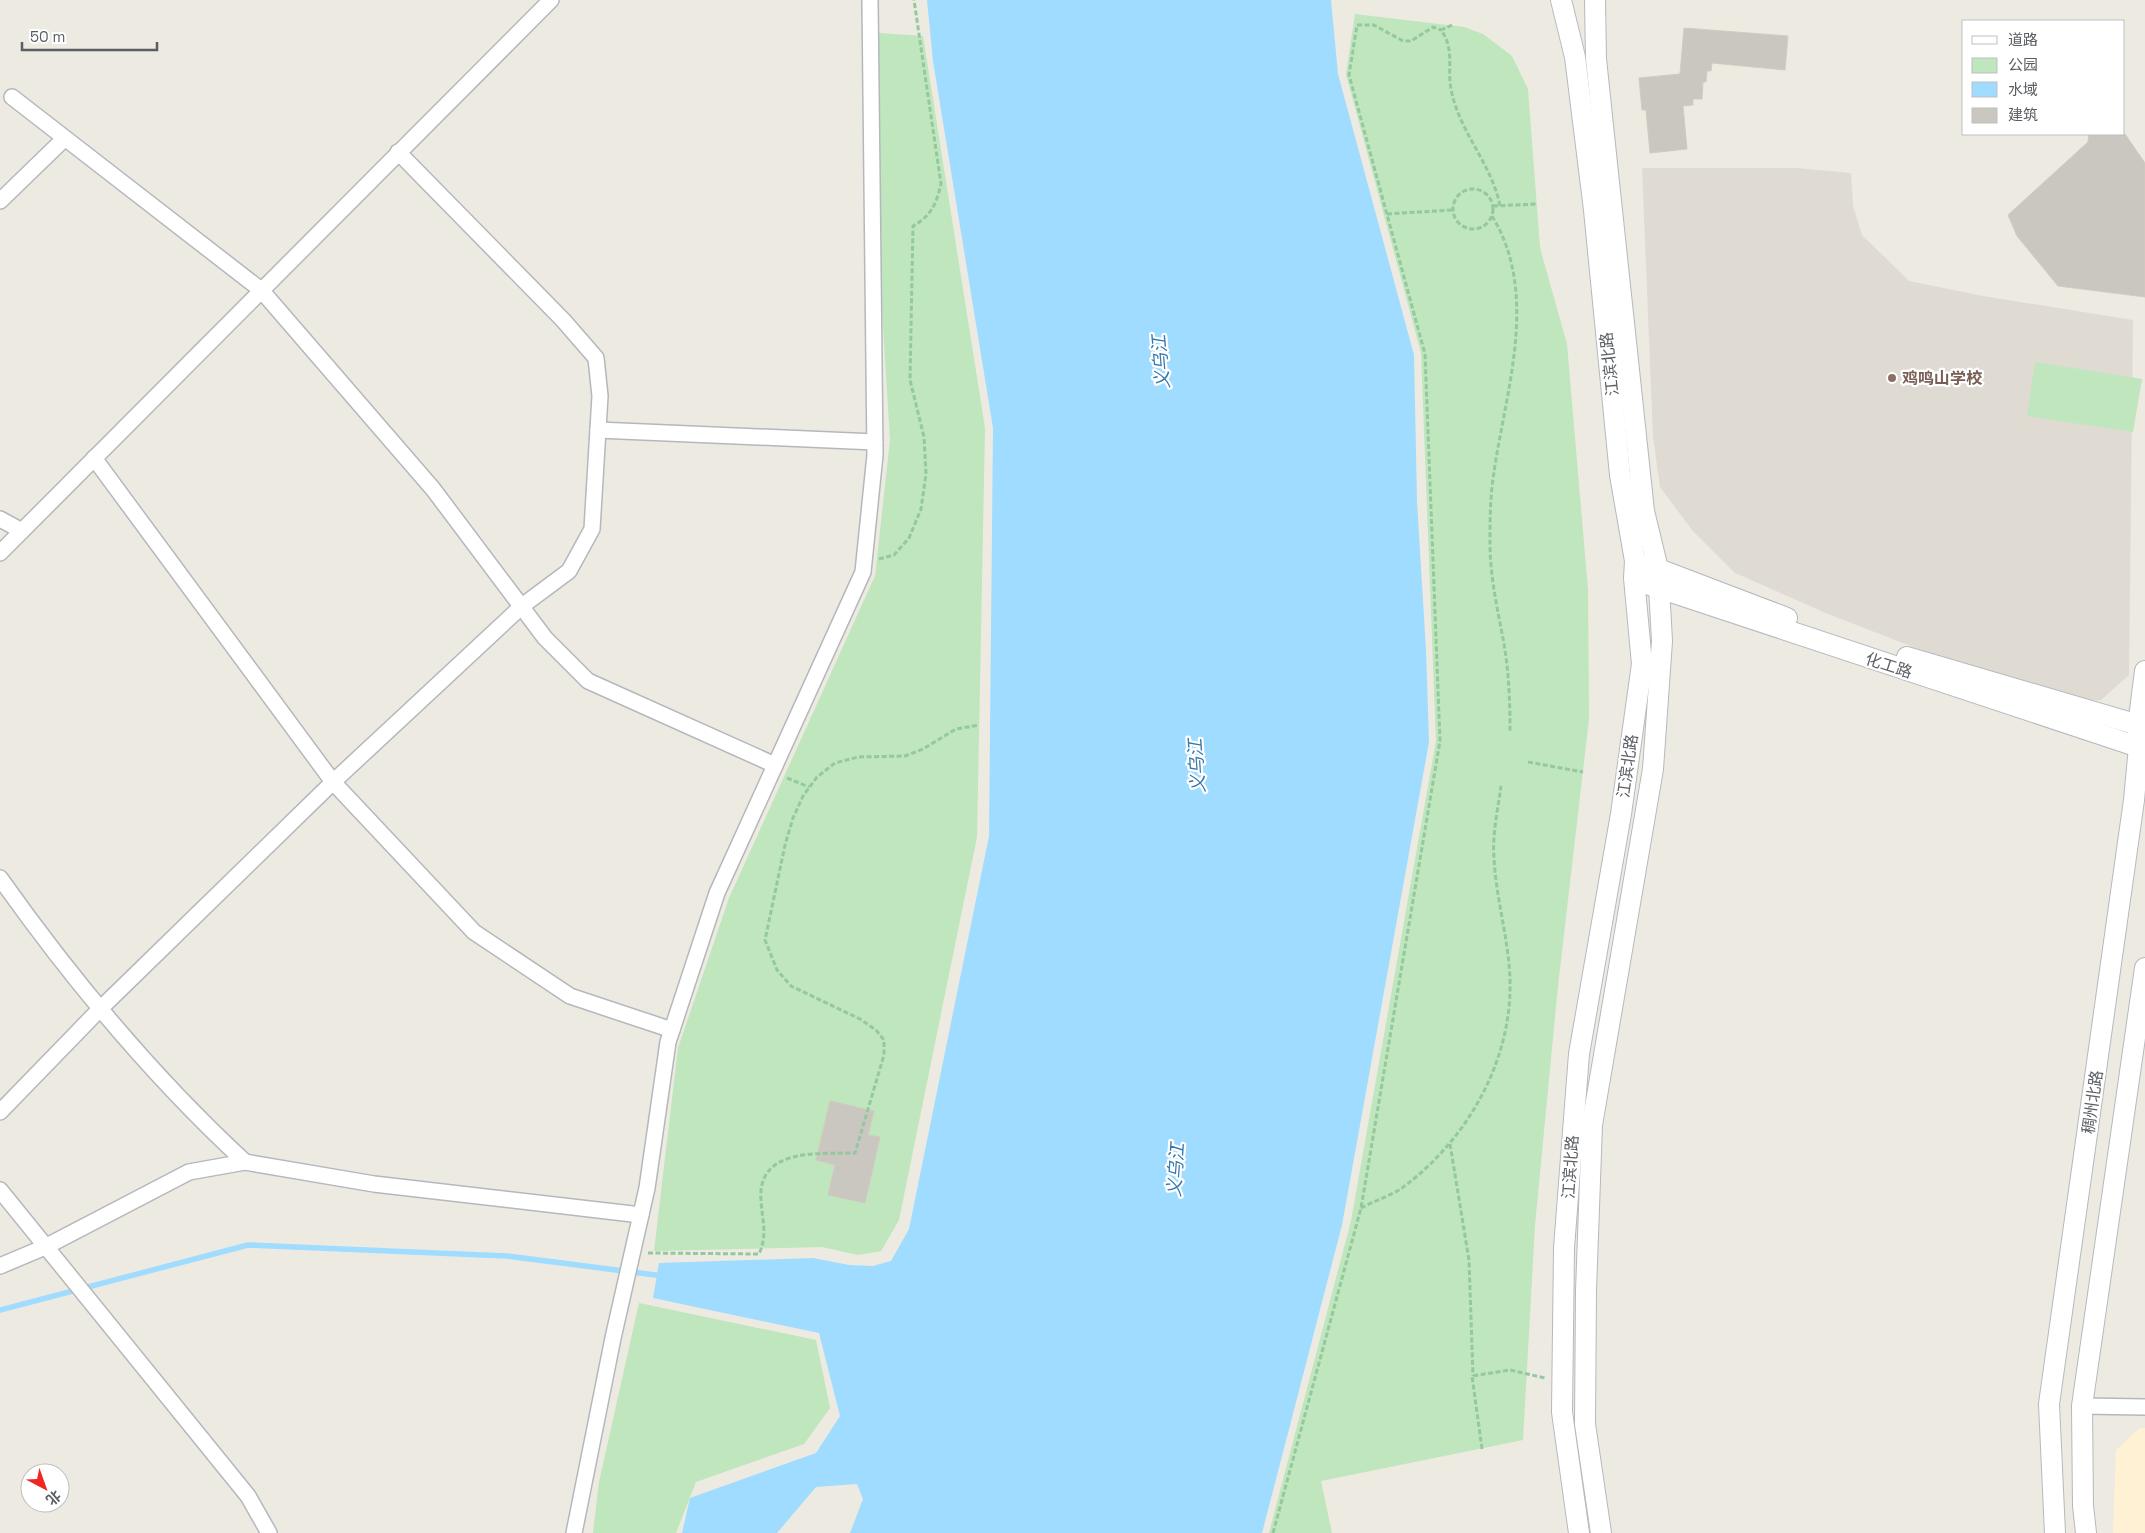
<svg xmlns="http://www.w3.org/2000/svg" width="2145" height="1533" font-family="'Space Grotesk','Noto Sans SC',sans-serif">
<style>
.commercial{fill:#fff2d4}
.education{fill:#dfdbd2}
.green{fill:#bfe6bc}
.water{fill:#9fdcff}
.lines{fill:none;stroke-linecap:round;stroke-linejoin:round}
.stream{stroke:#9fdcff;stroke-width:5.5}
.building{fill:#cac6c0;stroke:#d2cbbf}
.street-casing{stroke:#b4b8bc;stroke-width:18}
.secondary-casing{stroke:#b5b9be;stroke-width:22}
.path{stroke:#94c8a0;stroke-width:3;stroke-dasharray:5 2.5;stroke-linecap:butt}
.street{stroke:#fff;stroke-width:15}
.secondary{stroke:#fff;stroke-width:20}
.education-dot{fill:#8d6e63;stroke:#fff;stroke-width:2}
.labels{text-anchor:middle;stroke-width:4.5;stroke-linejoin:round;paint-order:stroke}
.street-label{font-size:16px;fill:#5a5e63;stroke:#fff}
.education-label{font-size:16px;font-weight:bold;fill:#785e54;stroke:#fff;text-anchor:start}
.water-label{font-size:18px;font-style:italic;fill:#3678ac;stroke:#fff}
</style>
<rect width="100%" height="100%" fill="#edeae1"/>
<polygon class="commercial" points="2140,1428 2145,1428 2145,1533 2113,1533 2116,1450"/>
<polygon class="education" points="1642,168 1797,168 1851,173 1853,206 1862,235 1909,281 1983,296 2133,320 2129,675 2101,700 2053,701 1828,614 1735,573 1692,530 1660,487 1653,437"/>
<g class="green">
<polygon points="1355,14 1464,27 1483,34 1512,56 1528,89 1540,248 1567,344 1588,590 1589,719 1558,986 1535,1225 1523,1440 1321,1481 1332,1533 1269,1533 1351,1221 1436,741 1421,353 1346,74"/>
<polygon points="865,32 923,36 985,428 977,837 899,1220 881,1251 858,1255 822,1247 654,1251 678,1048 729,898 875,576 890,440"/>
<polygon points="2035,362 2142,379 2133,432 2027,416"/>
<polygon points="639,1303 816,1340 830,1408 804,1444 696,1482 676,1533 593,1533 599,1482"/>
</g>
<polygon class="water" points="927,0 1331,0 1338,74 1414,355 1417,502 1426,650 1429,742 1342,1225 1262,1533 850,1533 863,1499 857,1484 816,1487 777,1533 682,1533 690,1498 816,1453 840,1416 819,1333 653,1298 659,1263 813,1258 849,1265 873,1266 891,1261 909,1229 989,836 993,428 933,61"/>
<g class="lines">
<polyline class="stream" points="0,1310 248,1245 507,1256 663,1276"/>
</g>
<g class="building">
<polygon points="1684,28 1788,36 1785,70 1712,63 1711,71 1707,71 1706,82 1703,82 1702,99 1693,99 1693,105 1683,106 1687,149 1650,153 1646,110 1642,110 1639,78 1680,74"/>
<polygon points="2089,134 2125,134 2145,163 2145,297 2058,286 2017,236 2008,215 2088,142"/>
<polygon points="830,1101 874,1111 868,1135 880,1137 865,1203 828,1195 835,1165 816,1160"/>
</g>
<g class="lines">
<defs>
<g id="street">
<polyline points="12,97 261,290 433,489 545,638 588,681 775,765"/>
<polyline points="0,201 64,139"/>
<polyline points="598,430 875,442"/>
<polyline points="94,458 333,782 474,932 570,996 672,1030"/>
<polyline points="0,519 22,531"/>
<polyline points="0,553 551,0"/>
<path d="M0 878C73 981 153 1077 245 1162"/>
<polyline points="0,1112 99,1010 333,782 522,606 569,571 592,529 600,396 596,358 563,320 398,152"/>
<polyline points="0,1190 248,1496 269,1533"/>
<polyline points="0,1266 45,1247 189,1172 245,1162 374,1184 641,1215"/>
<polyline points="2082,1406 2145,1407"/>
<polyline points="574,1533 613,1338 647,1188 668,1042 717,893 863,572 875,455 870,0"/>
</g>
<g id="secondary">
<polyline points="1561,0 1575,57 1594,210 1620,475 1635,561 1634,578 1642,664 1621,814 1579,1054 1564,1248 1562,1412 1579,1533"/>
<polyline points="1595,0 1596,59 1608,173 1644,511 1658,569 1662,641 1653,769 1592,1125 1586,1291 1585,1424 1601,1533"/>
<polyline points="1648,565 1787,618"/>
<polyline points="1647,584 2145,749"/>
<polyline points="1907,657 2145,727"/>
<polyline points="2055,1533 2049,1404 2134,800 2139,747 2138,726 2145,671"/>
<polyline points="2086,1533 2083,1506 2082,1406 2145,968"/>
</g>
</defs>
<use href="#street" class="street-casing"/>
<use href="#secondary" class="secondary-casing"/>
<g class="path">
<path d="M1452 25 1441 30C1455 49 1447 68 1451 89 1459 132 1492 164 1500 206"/>
<circle cx="1473" cy="209" r="20"/>
<polyline points="1493,206 1537,204"/>
<polyline points="1387,214 1452,210"/>
<path d="M1492 216C1541 296 1504 395 1493 479 1490 500 1490 522 1490 543 1490 578 1498 611 1504 644 1509 673 1510 702 1510 731"/>
<path d="M879 559 894 555 909 538 921 509 926 474 924 437 910 380 913 226C932 215 936 204 941 184L914 0"/>
<polyline points="1528,762 1583,772"/>
<polyline points="787,778 809,787"/>
<polyline points="1450,1144 1469,1260 1473,1376"/>
<path d="M1361 1208C1374 1201 1390 1196 1402 1188 1466 1141 1512 1062 1510 981 1509 939 1496 900 1494 858 1492 835 1498 809 1501 786"/>
<path d="M648 1253 759 1254C768 1234 762 1220 761 1200 757 1147 820 1154 855 1153L884 1055V1040L876 1030 860 1019 791 986 777 970 765 940 785 845 793 818 803 796 817 777 835 763 858 757 905 756 923 749 956 729 979 725"/>
<polyline points="1482,1449 1472,1376 1510,1370 1545,1378"/>
<polyline points="1273,1533 1361,1208 1440,741 1425,354 1349,75 1357,25 1374,25 1403,41 1411,41 1433,27 1441,30"/>
</g>
<use href="#street" class="street"/>
<use href="#secondary" class="secondary"/>
</g>
<circle class="education-dot" cx="1892" cy="378" r="5"/>
<g class="labels">
<g class="street-label">
<text transform="translate(1609 364) rotate(-96)" y="6">江滨北路</text>
<text transform="translate(1889 665) rotate(18)" y="6">化工路</text>
<text transform="translate(1627 766) rotate(-82)" y="6">江滨北路</text>
<text transform="translate(2092 1102) rotate(-82)" y="6">稠州北路</text>
<text transform="translate(1570 1167) rotate(-86)" y="6">江滨北路</text>
</g>
<g class="education-label">
<text x="1902" y="384">鸡鸣山学校</text>
</g>
<g class="water-label">
<text transform="translate(1161 362) rotate(-95)" y="6">义乌江</text>
<text transform="translate(1197 766) rotate(-94)" y="6">义乌江</text>
<text transform="translate(1176 1170) rotate(-86)" y="6">义乌江</text>
</g>
</g>
<rect x="1962" y="20" width="162" height="115" fill="#ffffff" stroke="#bdbfc1"/>
<rect x="1972" y="36" width="25" height="8" fill="#ffffff" stroke="#bdbfc1"/>
<text x="2008" y="45" font-size="15" fill="#5a5e63">道路</text>
<rect x="1972" y="58" width="25" height="15" fill="#bfe6bc" stroke="#bdbfc1"/>
<text x="2008" y="70" font-size="15" fill="#5a5e63">公园</text>
<rect x="1972" y="82" width="25" height="15" fill="#9fdcff" stroke="#bdbfc1"/>
<text x="2008" y="95" font-size="15" fill="#5a5e63">水域</text>
<rect x="1972" y="108" width="25" height="15" fill="#cac6c0" stroke="#bdbfc1"/>
<text x="2008" y="120" font-size="15" fill="#5a5e63">建筑</text>
<g transform="translate(45 1488) rotate(139)"><circle r="24" fill="#ffffff" stroke="#bdbfc1"/>
<path d="M0-4L9 19L0 12L-9 19Z" fill="#f02624"/>
<text y="-8" font-size="14" font-weight="bold" text-anchor="middle" fill="#5a5e63">北</text>
</g>
<path d="M22 42v8h135v-8" fill="none" stroke="#5a5e63" stroke-width="2.5"/>
<text x="30" y="42" font-size="15" fill="#5a5e63" stroke="#ffffff" stroke-width="4" paint-order="stroke">50 m</text>
</svg>
